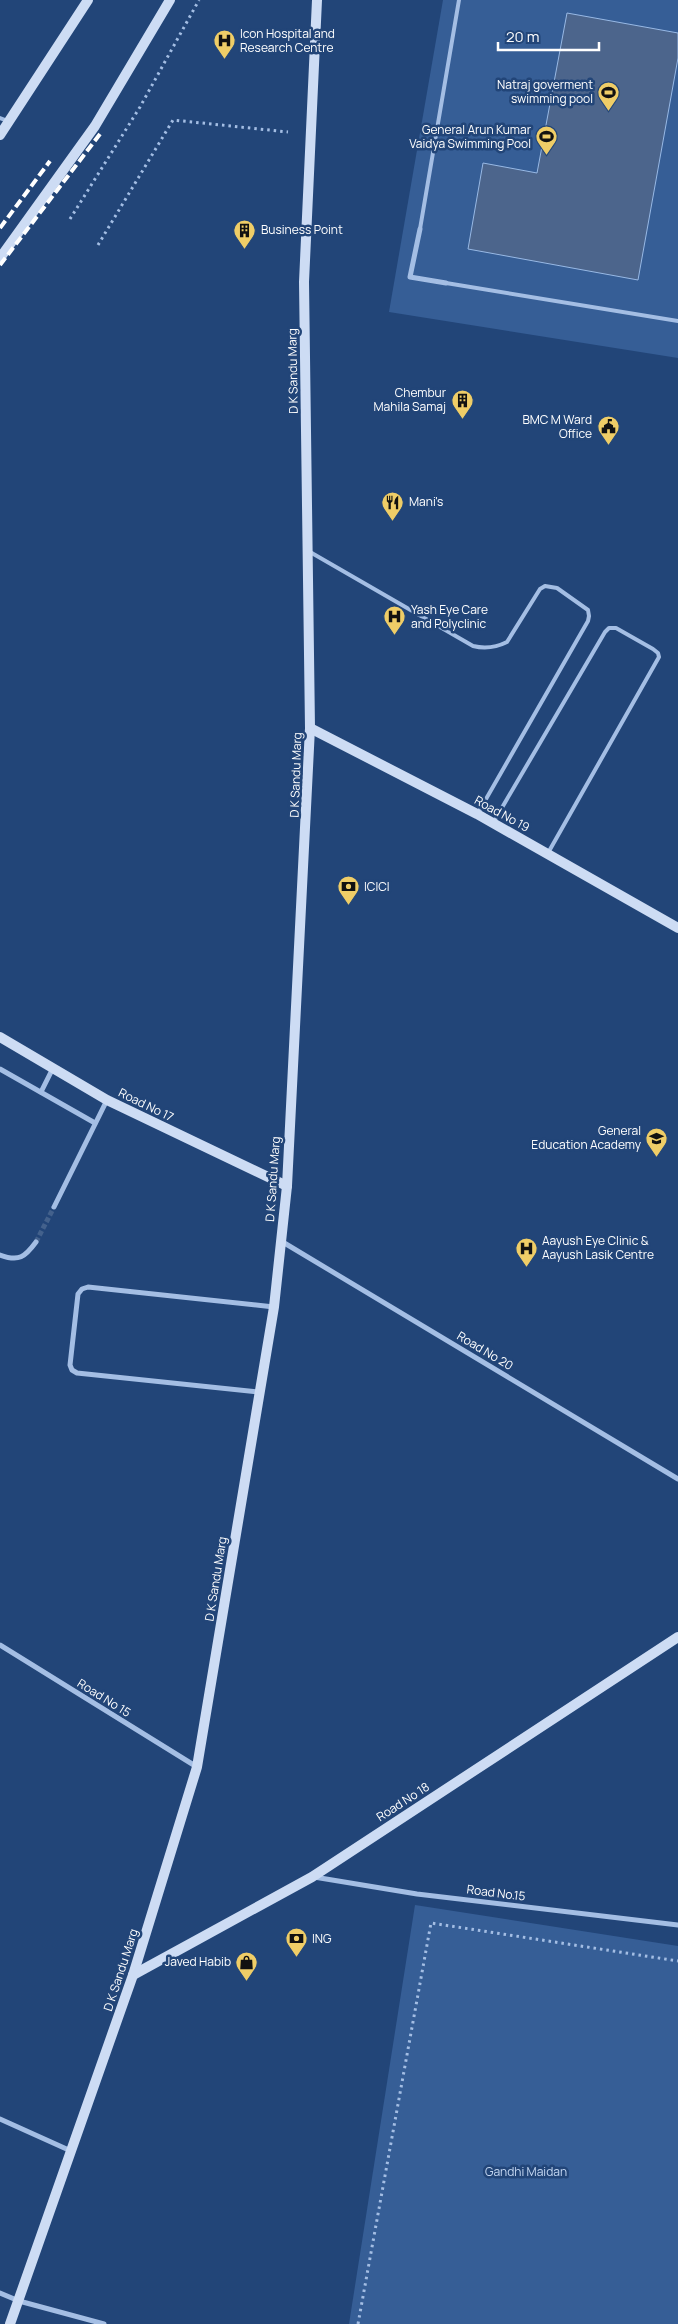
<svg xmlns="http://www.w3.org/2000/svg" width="678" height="2324" font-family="Manrope,sans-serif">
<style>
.green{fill:#365e96}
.water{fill:#4c658c;stroke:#98b9e5}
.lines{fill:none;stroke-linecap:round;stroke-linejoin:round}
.street-tunnel{stroke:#43618c;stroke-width:5;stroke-dasharray:5 2.5;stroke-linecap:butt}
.path{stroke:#a4bee4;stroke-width:3;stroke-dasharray:2.5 4;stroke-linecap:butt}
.lane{stroke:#a4bee4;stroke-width:4}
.street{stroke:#a4bee4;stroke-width:5}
.secondary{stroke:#cddcf4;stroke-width:10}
.rail{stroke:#fff;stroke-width:4;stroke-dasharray:9 4;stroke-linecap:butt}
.labels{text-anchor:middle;stroke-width:5;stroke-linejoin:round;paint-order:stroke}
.poi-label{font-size:12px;fill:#fff;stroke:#224578;text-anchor:start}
.street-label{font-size:12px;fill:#fff;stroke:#224578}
.park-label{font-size:12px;fill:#c6d9f3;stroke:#224578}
</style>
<rect width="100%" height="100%" fill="#224578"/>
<g class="green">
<polygon points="443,0 678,0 678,358 389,312"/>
<polygon points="415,1905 678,1946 678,2324 349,2324"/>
</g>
<polygon class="water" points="567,13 678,33 678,58 638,280 468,249 483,163 537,173"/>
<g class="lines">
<polyline class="street-tunnel" points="36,1242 54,1207"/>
<g class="path">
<polyline points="70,219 140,107 199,0"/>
<polyline points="98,245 173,120 288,132"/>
<polyline points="358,2324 431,1923 678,1961"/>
</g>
<g class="lane">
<polyline points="0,118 8,121"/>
<polyline points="420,229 459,0"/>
<polyline points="446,283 678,321"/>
<path d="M310 552 473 646C485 649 495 648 507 642L540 589 545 586 557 588 588 610 589 616 588 621 478 813"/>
<polyline points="493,823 605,632 609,628 616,628 653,649 658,653 659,657 548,853"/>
</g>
<g class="street">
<polyline points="420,229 410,277 446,283"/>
<polyline points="0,1069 95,1123"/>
<polyline points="41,1092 53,1068"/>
<polyline points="54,1207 107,1100"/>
<polyline points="281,1241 678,1479"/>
<path d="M0 1255C19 1262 25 1257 36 1242"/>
<polyline points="259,1392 77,1373 72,1370 70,1365 78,1294 82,1289 88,1287 274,1307"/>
<polyline points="0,1645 197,1767"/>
<polyline points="314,1877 417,1894 678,1925"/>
<polyline points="0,2119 71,2151"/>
<polyline points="0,2293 19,2301 104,2324"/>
</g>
<g class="secondary">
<polyline points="0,135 88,0"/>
<polyline points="0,258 95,126 170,0"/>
<polyline points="310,728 477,814 678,928"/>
<polyline points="0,1037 107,1100 287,1186"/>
<polyline points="133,1975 312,1877 678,1637"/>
<polyline points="10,2324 133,1975 197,1767 274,1307 287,1186 310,728 304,282 317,0"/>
</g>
<g class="rail">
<polyline points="0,228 50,161"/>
<polyline points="0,265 100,134"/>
</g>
</g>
<defs>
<symbol id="hospital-pin" viewBox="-11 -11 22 30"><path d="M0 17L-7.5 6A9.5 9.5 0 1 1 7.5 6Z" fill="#efcd67" stroke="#224578"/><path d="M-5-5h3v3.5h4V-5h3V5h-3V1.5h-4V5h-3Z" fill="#111"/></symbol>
<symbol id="stadium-pin" viewBox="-11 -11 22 30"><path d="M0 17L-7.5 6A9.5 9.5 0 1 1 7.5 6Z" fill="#efcd67" stroke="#224578"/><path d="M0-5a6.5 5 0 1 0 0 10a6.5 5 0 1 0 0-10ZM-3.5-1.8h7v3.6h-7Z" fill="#111"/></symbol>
<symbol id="building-pin" viewBox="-11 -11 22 30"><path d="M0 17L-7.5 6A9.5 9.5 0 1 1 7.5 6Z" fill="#efcd67" stroke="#224578"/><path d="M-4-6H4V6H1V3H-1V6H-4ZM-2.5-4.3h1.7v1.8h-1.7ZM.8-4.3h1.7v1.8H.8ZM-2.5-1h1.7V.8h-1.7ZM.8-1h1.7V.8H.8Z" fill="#111"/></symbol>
<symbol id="civic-pin" viewBox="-11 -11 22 30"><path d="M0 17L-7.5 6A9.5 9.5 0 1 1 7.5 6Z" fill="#efcd67" stroke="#224578"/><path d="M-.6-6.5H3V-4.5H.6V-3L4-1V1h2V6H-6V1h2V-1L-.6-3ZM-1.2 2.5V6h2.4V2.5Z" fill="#111"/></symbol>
<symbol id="restaurant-pin" viewBox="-11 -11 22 30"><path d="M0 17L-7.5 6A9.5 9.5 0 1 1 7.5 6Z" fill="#efcd67" stroke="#224578"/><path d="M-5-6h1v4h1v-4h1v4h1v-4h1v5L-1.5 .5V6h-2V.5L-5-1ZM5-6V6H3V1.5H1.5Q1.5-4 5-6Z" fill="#111"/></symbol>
<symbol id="bank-pin" viewBox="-11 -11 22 30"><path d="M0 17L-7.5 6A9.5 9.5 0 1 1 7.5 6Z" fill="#efcd67" stroke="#224578"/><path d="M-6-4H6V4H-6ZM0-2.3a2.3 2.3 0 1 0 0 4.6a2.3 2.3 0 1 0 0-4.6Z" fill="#111"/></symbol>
<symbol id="school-pin" viewBox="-11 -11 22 30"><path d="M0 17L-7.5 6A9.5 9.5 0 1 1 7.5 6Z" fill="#efcd67" stroke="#224578"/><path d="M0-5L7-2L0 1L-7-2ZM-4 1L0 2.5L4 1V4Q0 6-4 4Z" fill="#111"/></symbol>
<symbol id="shop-pin" viewBox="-11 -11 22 30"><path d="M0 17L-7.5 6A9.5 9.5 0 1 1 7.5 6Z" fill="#efcd67" stroke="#224578"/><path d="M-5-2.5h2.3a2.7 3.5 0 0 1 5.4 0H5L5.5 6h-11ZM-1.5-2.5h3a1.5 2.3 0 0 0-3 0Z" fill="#111"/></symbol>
</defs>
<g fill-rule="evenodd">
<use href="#hospital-pin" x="212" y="28" width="25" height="34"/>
<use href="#stadium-pin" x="596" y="80" width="25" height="34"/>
<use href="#stadium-pin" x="534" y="124" width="25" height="34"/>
<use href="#building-pin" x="232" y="218" width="25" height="34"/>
<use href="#building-pin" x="450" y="388" width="25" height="34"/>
<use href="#civic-pin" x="596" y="414" width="25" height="34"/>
<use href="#restaurant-pin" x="380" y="490" width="25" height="34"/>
<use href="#hospital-pin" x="382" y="604" width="25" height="34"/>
<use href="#bank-pin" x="336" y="874" width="25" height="34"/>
<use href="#school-pin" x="644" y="1126" width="25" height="34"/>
<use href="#hospital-pin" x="514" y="1236" width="25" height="34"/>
<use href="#bank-pin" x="284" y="1926" width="25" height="34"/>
<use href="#shop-pin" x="234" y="1950" width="25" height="34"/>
</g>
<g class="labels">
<g class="poi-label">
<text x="240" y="38">Icon Hospital and<tspan x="240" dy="14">Research Centre</tspan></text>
<text x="593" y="89" text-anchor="end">Natraj goverment<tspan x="593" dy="14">swimming pool</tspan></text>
<text x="531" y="134" text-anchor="end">General Arun Kumar<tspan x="531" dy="14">Vaidya Swimming Pool</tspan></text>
<text x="261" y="234">Business Point</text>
<text x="446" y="397" text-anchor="end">Chembur<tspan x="446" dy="14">Mahila Samaj</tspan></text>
<text x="592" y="424" text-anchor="end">BMC M Ward<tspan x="592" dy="14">Office</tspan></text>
<text x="409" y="506">Mani's</text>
<text x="411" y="614">Yash Eye Care<tspan x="411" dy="14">and Polyclinic</tspan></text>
<text x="364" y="891">ICICI</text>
<text x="641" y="1135" text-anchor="end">General<tspan x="641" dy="14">Education Academy</tspan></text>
<text x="542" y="1245">Aayush Eye Clinic &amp;<tspan x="542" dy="14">Aayush Lasik Centre</tspan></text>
<text x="312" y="1943">ING</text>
<text x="231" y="1966" text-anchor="end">Javed Habib</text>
</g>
<g class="street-label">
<text transform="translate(293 371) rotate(-91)" y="4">D K Sandu Marg</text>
<text transform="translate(296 775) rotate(-88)" y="4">D K Sandu Marg</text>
<text transform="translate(502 814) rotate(29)" y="4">Road No 19</text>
<text transform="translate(146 1105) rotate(26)" y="4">Road No 17</text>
<text transform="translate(273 1179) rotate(-86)" y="4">D K Sandu Marg</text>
<text transform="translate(485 1351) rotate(31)" y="4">Road No 20</text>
<text transform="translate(216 1579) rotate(-81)" y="4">D K Sandu Marg</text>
<text transform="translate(104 1698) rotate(32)" y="4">Road No 15</text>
<text transform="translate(403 1802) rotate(-33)" y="4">Road No 18</text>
<text transform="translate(496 1893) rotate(7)" y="4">Road No.15</text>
<text transform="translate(121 1970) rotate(-72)" y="4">D K Sandu Marg</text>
</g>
<g class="park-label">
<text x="526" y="2176">Gandhi Maidan</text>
</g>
</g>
<path d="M498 42v8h101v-8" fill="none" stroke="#ffffff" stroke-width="2.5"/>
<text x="506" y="42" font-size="15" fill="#ffffff" stroke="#224578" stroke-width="4" paint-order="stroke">20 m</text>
</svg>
